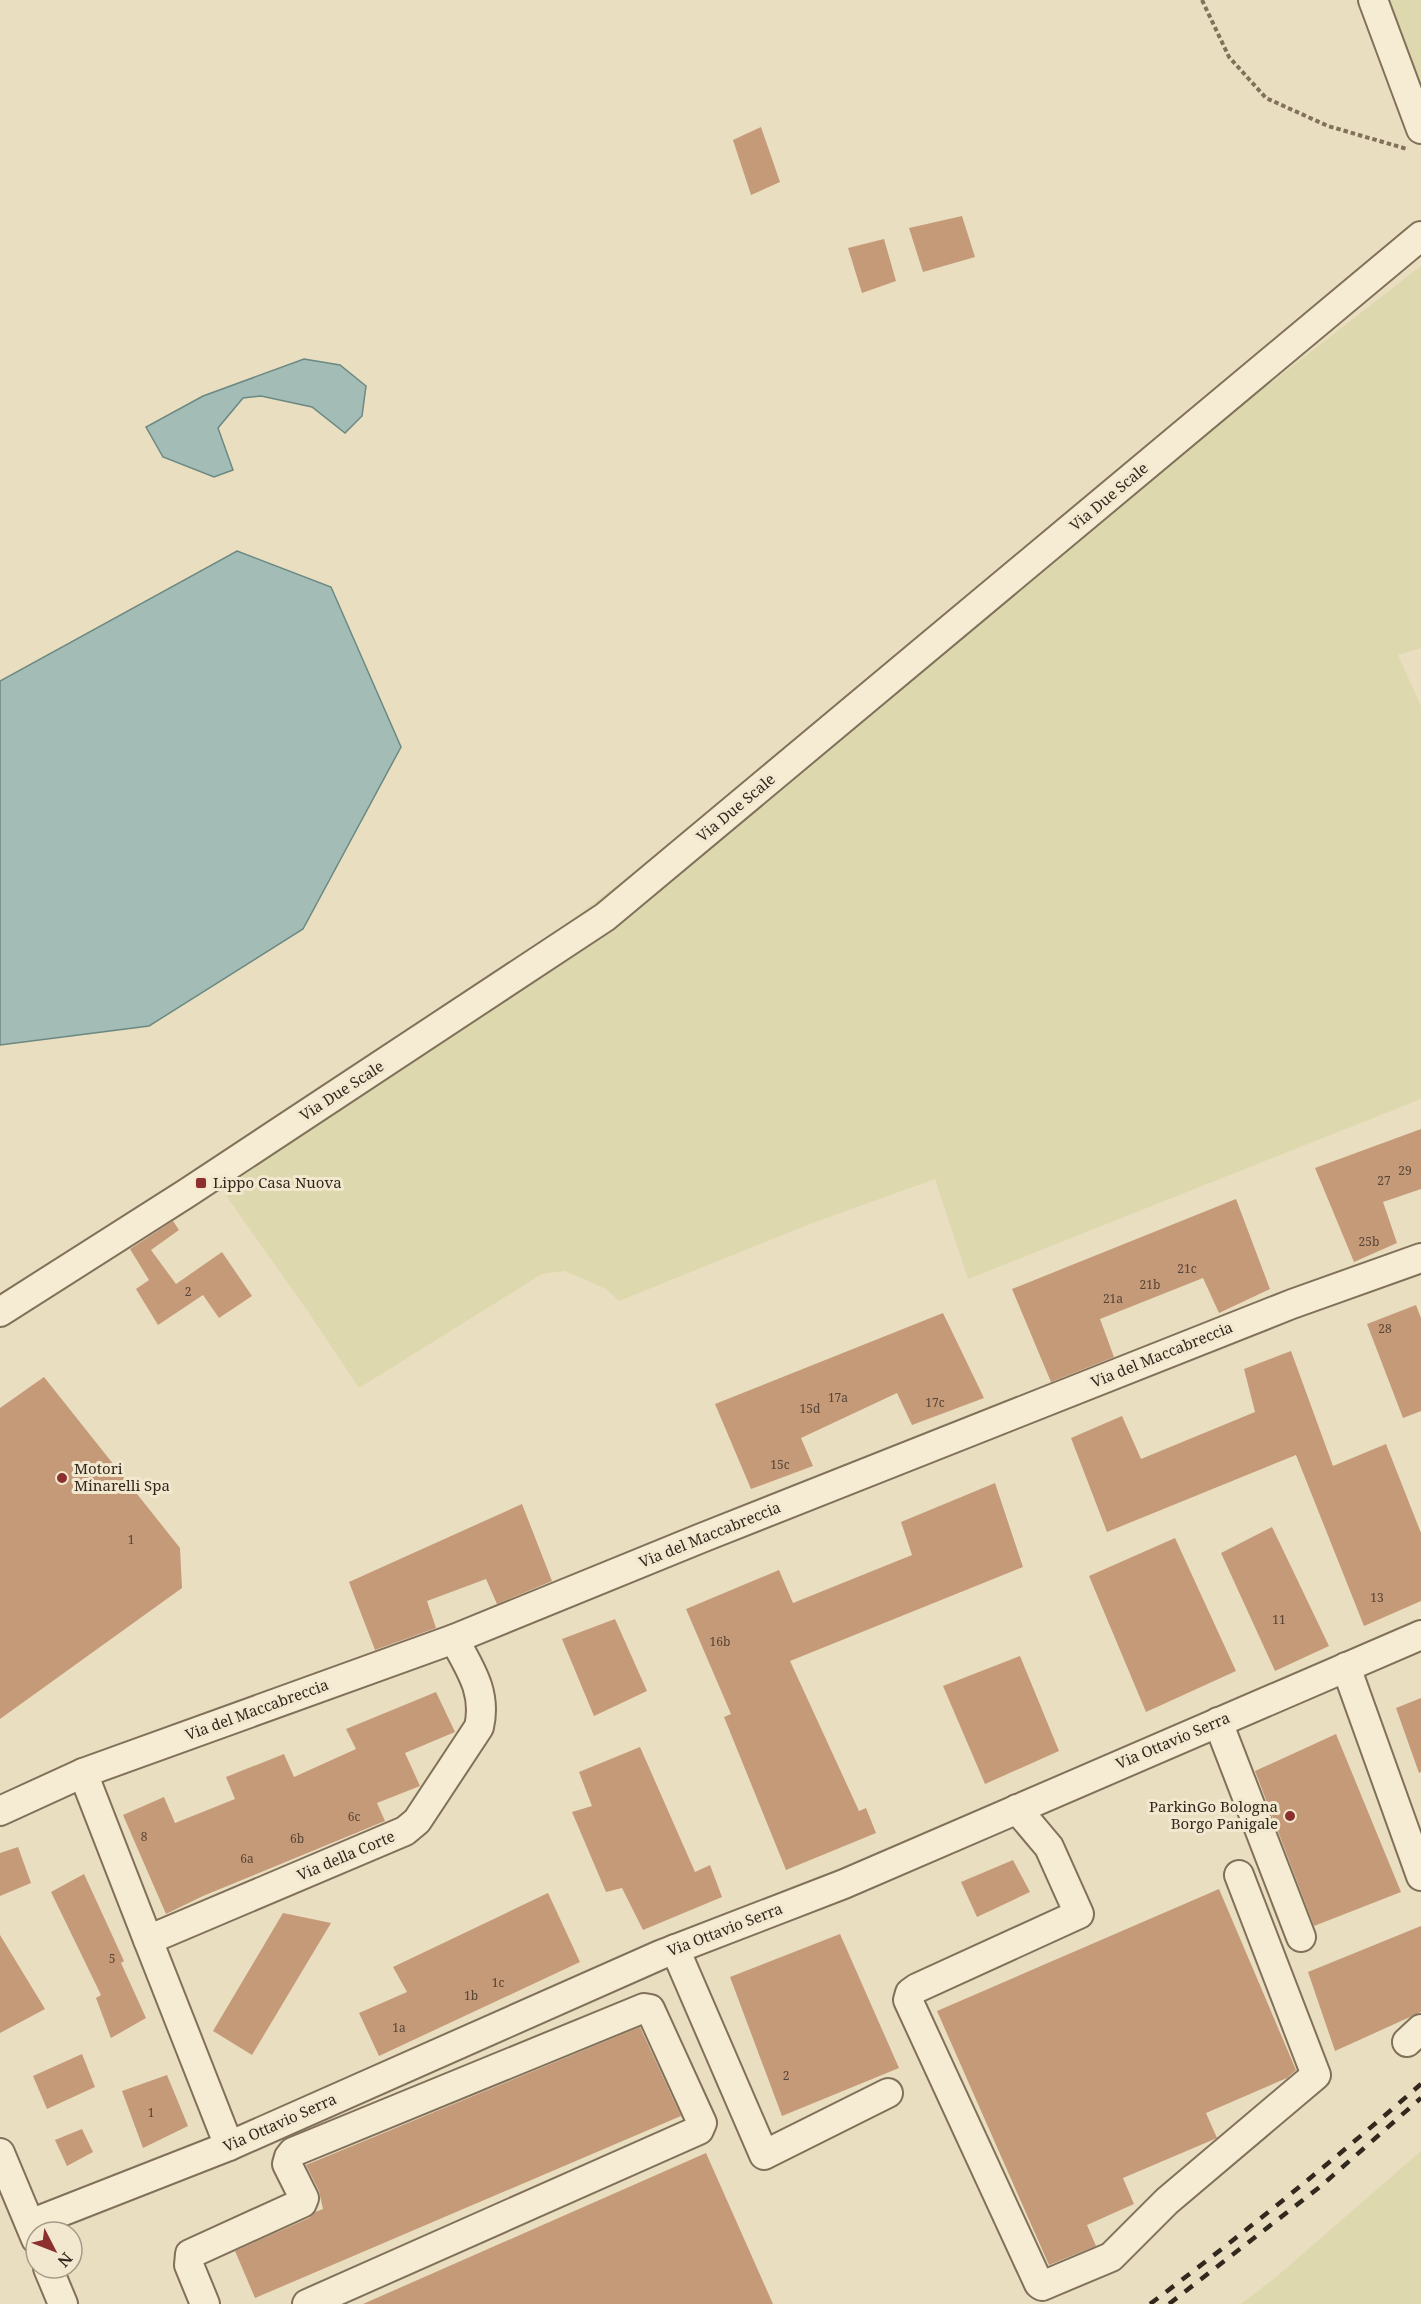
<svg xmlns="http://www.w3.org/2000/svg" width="1421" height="2304" font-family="'Noto Serif',serif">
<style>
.farmland{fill:#ded8ae}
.water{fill:#a3bcb5;stroke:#6b8982;stroke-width:1.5}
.building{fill:#c59a79}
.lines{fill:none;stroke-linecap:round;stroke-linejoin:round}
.minor-casing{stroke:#81705a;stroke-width:32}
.path{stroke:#81705a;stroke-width:4;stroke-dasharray:4.5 3;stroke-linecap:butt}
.minor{stroke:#f5ecd3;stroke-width:28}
.rail{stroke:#32281d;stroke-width:4.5;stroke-dasharray:10 10;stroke-linecap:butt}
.poi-dot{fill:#8b302f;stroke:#f2e8cf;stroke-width:2}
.labels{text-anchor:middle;stroke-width:6;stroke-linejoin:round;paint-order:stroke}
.number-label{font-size:12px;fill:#574434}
.street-label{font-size:15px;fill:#32281d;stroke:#f2e8cf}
.poi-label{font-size:15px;fill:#32281d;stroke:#f2e8cf;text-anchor:start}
</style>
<rect width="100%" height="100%" fill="#eadec0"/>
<g class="farmland">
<polygon points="1383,0 1421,0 1421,134"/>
<polygon points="1421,266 1421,648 1398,655 1421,706 1421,1099 968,1279 935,1179 810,1224 619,1301 606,1289 565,1271 542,1274 359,1388 309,1313 208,1170 540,944 1028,572"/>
<polygon points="1421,2151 1421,2304 1241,2304 1276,2277"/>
</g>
<g class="water">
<polygon points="304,359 340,365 366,386 362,416 345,433 312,407 261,396 243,398 218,428 233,470 214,477 163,457 146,427 203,396"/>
<polygon points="237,551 331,587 401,747 303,929 149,1026 0,1045 0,681"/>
</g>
<g class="building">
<polygon points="761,127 780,182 751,195 733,140"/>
<polygon points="962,216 975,257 923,272 909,228"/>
<polygon points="884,239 896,281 862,293 848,248"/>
<polygon points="1421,1129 1421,1189 1383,1202 1397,1243 1354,1262 1315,1168"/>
<polygon points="1236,1199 1270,1289 1219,1313 1203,1278 1100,1319 1114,1357 1051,1382 1012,1289"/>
<polygon points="173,1221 179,1230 151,1250 176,1284 222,1252 252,1296 219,1318 203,1295 158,1325 136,1289 149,1280 130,1249"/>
<polygon points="1416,1305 1421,1318 1421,1411 1403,1418 1367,1324"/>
<polygon points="943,1313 984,1398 912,1425 897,1393 801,1438 813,1466 751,1489 715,1404"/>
<polygon points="1291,1351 1333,1466 1386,1444 1421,1533 1421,1601 1364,1626 1296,1455 1107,1532 1071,1438 1122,1416 1141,1459 1255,1412 1244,1369"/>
<polygon points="44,1377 180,1548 182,1588 0,1719 0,1408"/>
<polygon points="995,1483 1023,1567 790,1661 859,1811 866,1808 876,1833 786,1870 724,1717 731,1714 686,1609 779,1570 793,1603 912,1555 901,1522"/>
<polygon points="522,1504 552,1581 497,1604 486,1579 427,1601 436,1628 375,1650 349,1582"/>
<polygon points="1272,1527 1329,1646 1275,1671 1221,1553"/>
<polygon points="1175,1538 1236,1671 1146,1712 1089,1576"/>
<polygon points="615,1619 647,1691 594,1716 562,1639"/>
<polygon points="1020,1656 1059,1751 985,1784 943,1686"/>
<polygon points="436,1692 455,1732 405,1753 420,1786 377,1803 385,1821 203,1896 166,1914 123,1815 164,1797 175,1823 235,1799 226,1777 284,1754 294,1777 356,1749 346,1729"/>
<polygon points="1421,1698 1421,1772 1419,1773 1396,1708"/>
<polygon points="1336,1734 1401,1892 1314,1926 1255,1771"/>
<polygon points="640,1747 695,1872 710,1865 722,1897 643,1930 622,1888 606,1892 572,1812 592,1806 579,1772"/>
<polygon points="18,1847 31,1883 0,1896 0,1853"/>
<polygon points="1013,1860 1030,1892 977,1917 961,1882"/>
<polygon points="84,1874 124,1961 121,1963 146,2018 111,2038 96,1998 101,1995 51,1892"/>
<polygon points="1219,1889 1296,2070 1287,2078 1206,2113 1217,2138 1123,2178 1134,2204 1087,2225 1096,2246 1049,2265 937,2011"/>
<polygon points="548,1893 580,1962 379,2056 359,2013 407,1992 393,1967"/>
<polygon points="283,1913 331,1923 252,2055 213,2031"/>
<polygon points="1421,1926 1421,2012 1335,2051 1308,1972"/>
<polygon points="840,1934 899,2068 782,2116 730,1977"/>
<polygon points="0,1935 45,2009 0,2033"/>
<polygon points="640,2027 681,2116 255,2298 235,2251 309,2218 315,2212 323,2209 319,2191 306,2165"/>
<polygon points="82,2054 95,2087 47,2109 33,2076"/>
<polygon points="167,2075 188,2126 143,2148 122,2091"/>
<polygon points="82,2129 93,2152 67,2166 55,2140"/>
<polygon points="706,2153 773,2304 363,2304"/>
</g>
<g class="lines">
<defs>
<g id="minor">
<polyline points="1373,0 1421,129"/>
<polyline points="0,1312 187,1193 605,917 1421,236"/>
<polyline points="1346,1667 1421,1876"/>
<polyline points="1218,1722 1301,1937"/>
<polyline points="83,1773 148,1940"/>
<polyline points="1017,1809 1049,1847 1079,1914 917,1988 910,1993 908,2000 1039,2284 1042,2286 1111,2257 1167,2201 1316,2075 1239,1875"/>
<polyline points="0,1811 83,1773 454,1639 704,1537 1292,1304 1421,1258"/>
<polyline points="675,1949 764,2155 888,2093"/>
<polyline points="1407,2042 1421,2029"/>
<path d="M229 2146 148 1940 405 1831 417 1821 479 1727C487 1692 470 1669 454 1639"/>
<polyline points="0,2153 36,2239"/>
<polyline points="30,2224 229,2146 660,1955 844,1884 1421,1635"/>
<polyline points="48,2268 63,2304"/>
<polyline points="205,2304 189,2265 190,2254 302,2203 304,2198 287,2164 289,2157 293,2152 644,2008 650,2009 702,2123 699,2130 307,2304"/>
</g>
</defs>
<use href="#minor" class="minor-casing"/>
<polyline class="path" points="1202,0 1229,57 1266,98 1328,126 1407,149"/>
<use href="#minor" class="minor"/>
<g class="rail">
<path d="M1150 2304C1243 2234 1333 2161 1421 2084"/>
<polyline points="1169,2304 1321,2186 1421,2098"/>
</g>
</g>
<g class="poi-dot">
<rect x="195" y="1177" width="12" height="12" rx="3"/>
<circle cx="62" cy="1478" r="6"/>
<circle cx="1290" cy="1816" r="6"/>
</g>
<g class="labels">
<g class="number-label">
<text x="1405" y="1175">29</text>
<text x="1384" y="1185">27</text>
<text x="1369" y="1246">25b</text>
<text x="1187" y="1273">21c</text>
<text x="1150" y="1289">21b</text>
<text x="188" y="1296">2</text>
<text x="1113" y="1303">21a</text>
<text x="1385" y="1333">28</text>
<text x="838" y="1402">17a</text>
<text x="935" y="1407">17c</text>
<text x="810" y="1413">15d</text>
<text x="780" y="1469">15c</text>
<text x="131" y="1544">1</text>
<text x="1377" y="1602">13</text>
<text x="1279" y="1624">11</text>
<text x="720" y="1646">16b</text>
<text x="354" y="1821">6c</text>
<text x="144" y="1841">8</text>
<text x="297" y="1843">6b</text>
<text x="247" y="1863">6a</text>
<text x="112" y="1963">5</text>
<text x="498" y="1987">1c</text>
<text x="471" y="2000">1b</text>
<text x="399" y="2032">1a</text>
<text x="786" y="2080">2</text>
<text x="151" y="2117">1</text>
</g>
<g class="street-label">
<text transform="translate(1109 497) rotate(-40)" y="5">Via Due Scale</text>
<text transform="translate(736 808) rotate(-40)" y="5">Via Due Scale</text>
<text transform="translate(342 1091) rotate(-33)" y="5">Via Due Scale</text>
<text transform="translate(1162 1355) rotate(-22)" y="5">Via del Maccabreccia</text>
<text transform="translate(710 1535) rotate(-22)" y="5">Via del Maccabreccia</text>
<text transform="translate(257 1710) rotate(-20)" y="5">Via del Maccabreccia</text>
<text transform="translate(1173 1741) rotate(-23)" y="5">Via Ottavio Serra</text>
<text transform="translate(346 1856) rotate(-23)" y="5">Via della Corte</text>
<text transform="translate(725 1930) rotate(-21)" y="5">Via Ottavio Serra</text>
<text transform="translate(280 2123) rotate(-24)" y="5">Via Ottavio Serra</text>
</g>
<g class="poi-label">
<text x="213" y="1188">Lippo Casa Nuova</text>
<text x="74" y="1474">Motori<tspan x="74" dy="17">Minarelli Spa</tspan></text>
<text x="1278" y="1812" text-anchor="end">ParkinGo Bologna<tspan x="1278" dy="17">Borgo Panigale</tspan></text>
</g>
</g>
<g transform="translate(54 2250) rotate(132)"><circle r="28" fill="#f2e8cf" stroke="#a59b88" stroke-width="1.5"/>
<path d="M0-4.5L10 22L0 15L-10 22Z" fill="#8b302f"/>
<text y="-9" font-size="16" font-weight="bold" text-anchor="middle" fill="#32281d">N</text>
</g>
</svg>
